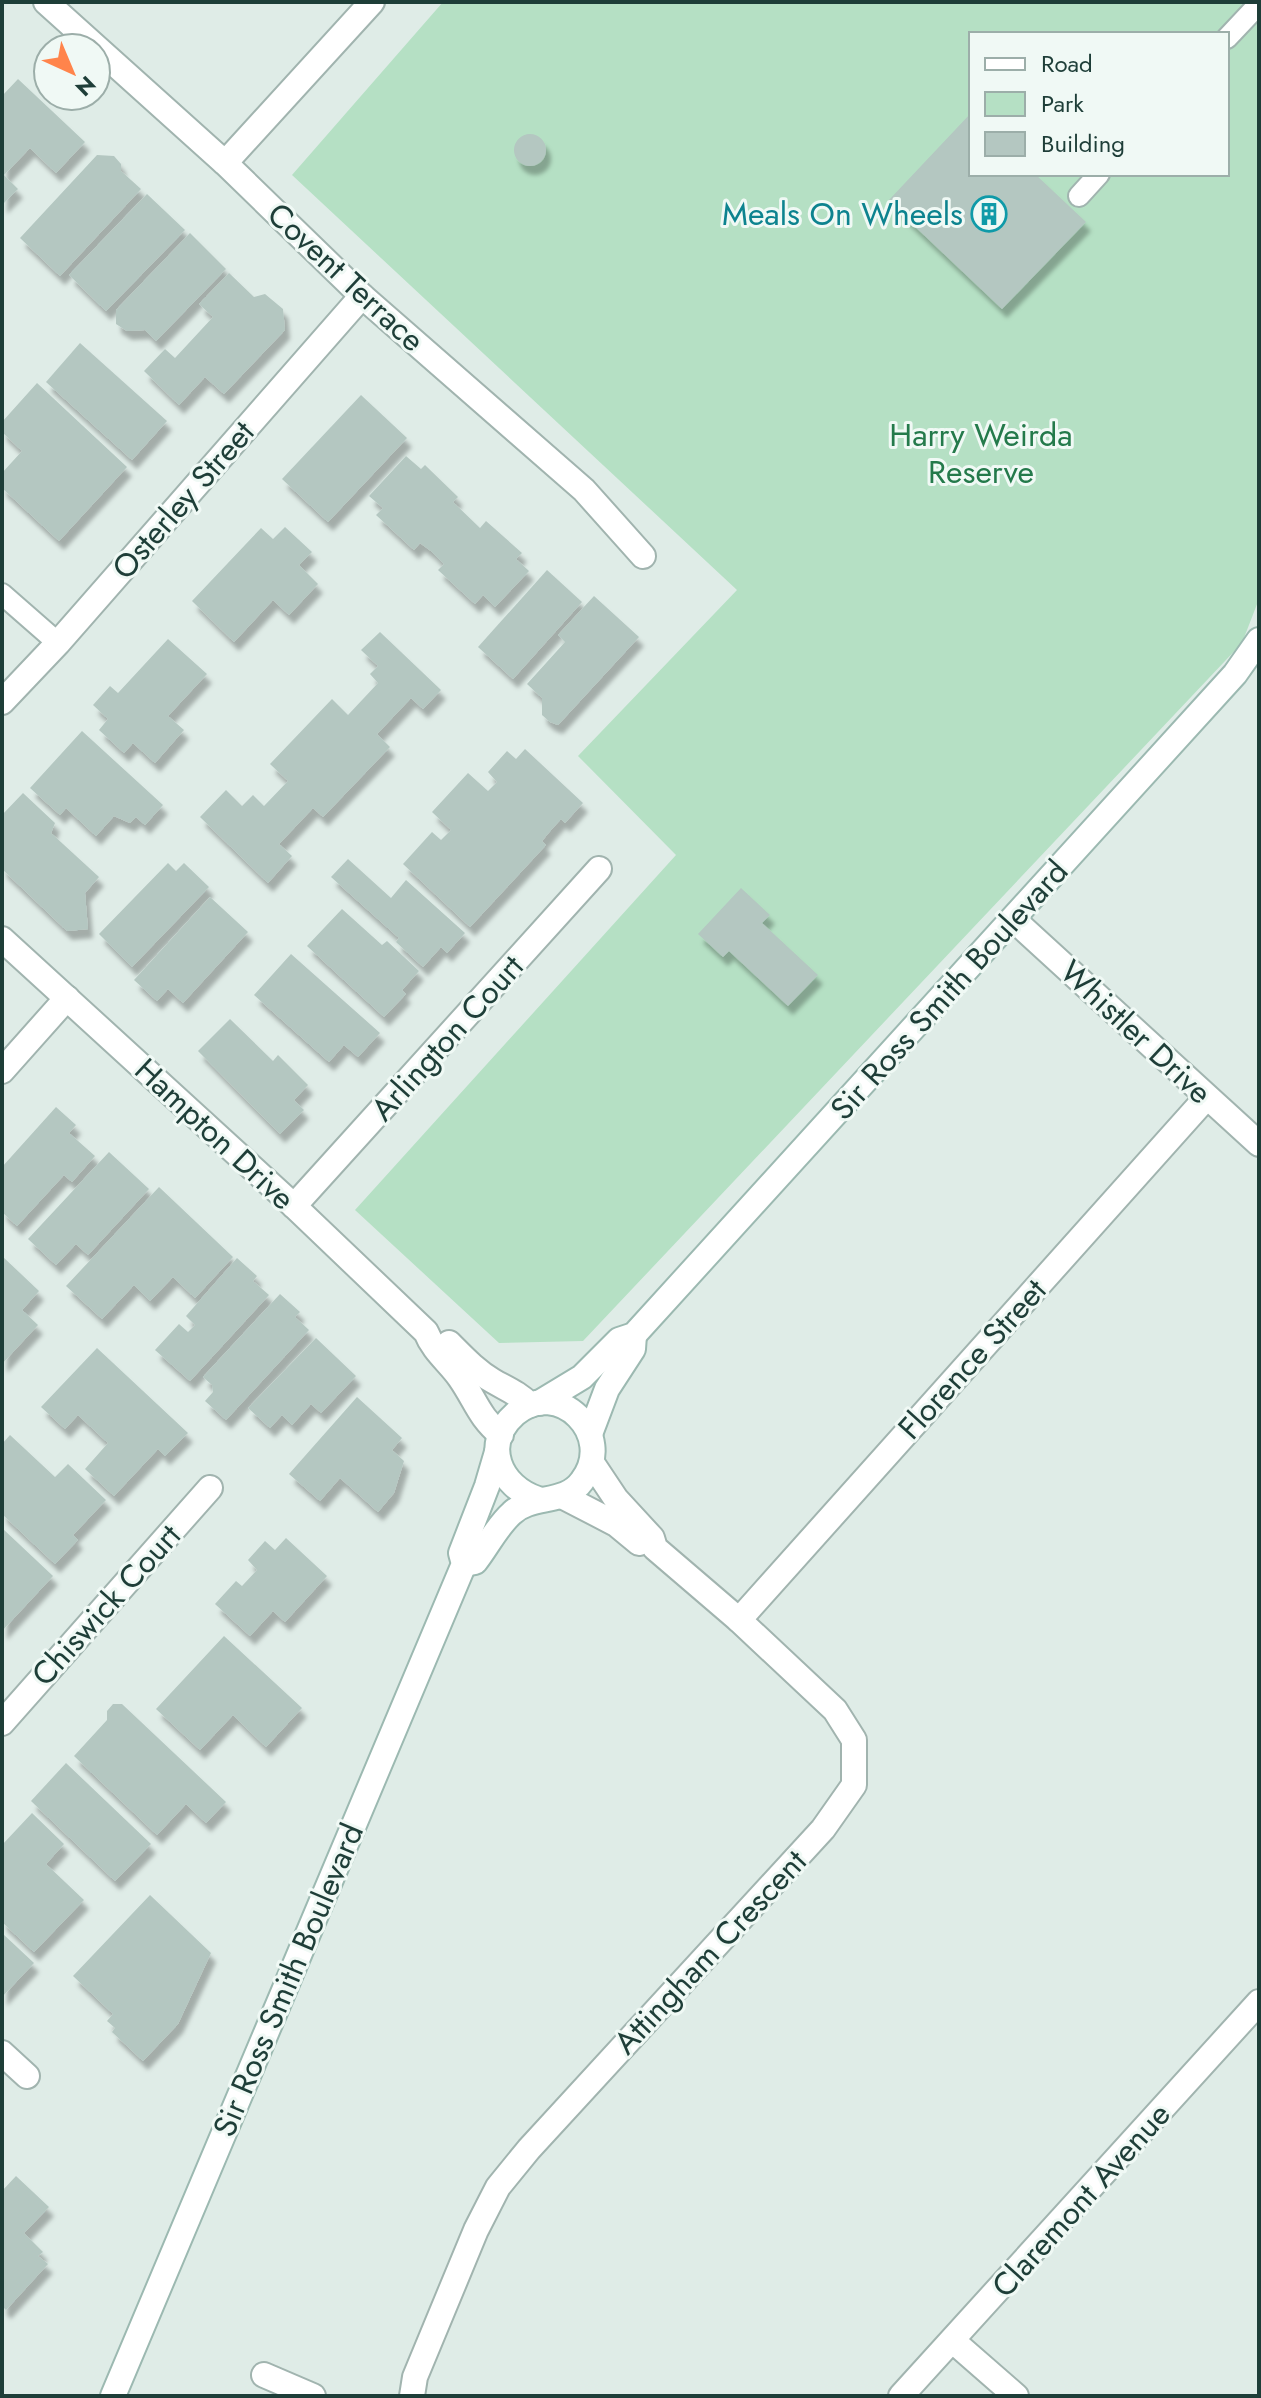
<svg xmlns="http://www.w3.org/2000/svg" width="1261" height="2398" font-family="Jost,sans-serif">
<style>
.green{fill:#b5e0c4;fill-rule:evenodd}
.building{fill:#b4c7c1;filter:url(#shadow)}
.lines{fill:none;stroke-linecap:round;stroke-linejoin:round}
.lane-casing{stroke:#a1b4af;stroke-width:24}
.street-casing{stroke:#a1b4af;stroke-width:28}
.secondary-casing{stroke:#9cb9b1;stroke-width:28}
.lane{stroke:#fff;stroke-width:20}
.street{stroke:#fff;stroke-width:24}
.secondary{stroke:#fff;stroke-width:24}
.labels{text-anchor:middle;stroke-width:6;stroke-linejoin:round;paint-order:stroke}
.culture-label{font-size:32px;fill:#0d838f;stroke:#f0f9f5;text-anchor:end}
.street-label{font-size:32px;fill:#1e3e38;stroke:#f0f9f5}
.park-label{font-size:32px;fill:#247a4b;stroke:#f0f9f5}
</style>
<defs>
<filter id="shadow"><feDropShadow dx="5" dy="9" stdDeviation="2" flood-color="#0004"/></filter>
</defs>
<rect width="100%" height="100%" fill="#dfece7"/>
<path class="green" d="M443 2H1259V599L1242 643 583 1341 499 1343 355 1210 676 855 578 756 737 590 292 175ZM971 34H1227V174H971Z"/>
<g class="building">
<polygon points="18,79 85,142 56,173 30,148 4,175 18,189 2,205 2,96"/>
<polygon points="971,113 971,174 1035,174 1086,222 1002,309 888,201"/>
<circle cx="530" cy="150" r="16"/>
<polygon points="97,155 114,156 121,164 121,171 141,189 60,276 20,238"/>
<polygon points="147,194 185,230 106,311 69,275"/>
<polygon points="190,233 226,269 156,341 145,330 127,331 116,324 116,310"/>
<polygon points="229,273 254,297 265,294 283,309 285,330 224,394 205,377 179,405 144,371 165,349 175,358 213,317 199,304"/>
<polygon points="80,343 167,421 132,460 46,382"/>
<polygon points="37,383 127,467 59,541 2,488 2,473 22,451 2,432 2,422"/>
<polygon points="361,395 407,438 328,522 282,479"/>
<polygon points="406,456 421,469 425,465 458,497 453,502 480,528 486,521 522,553 516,559 529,571 495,607 483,595 475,604 438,570 444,564 431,551 420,543 414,550 376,515 383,508 369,496"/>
<polygon points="285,527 312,552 299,565 318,584 289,615 273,600 234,642 192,601 261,528 273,539"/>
<polygon points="547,570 582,602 513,679 478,647"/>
<polygon points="594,596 639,637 558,725 550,722 542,715 542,698 527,684 565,642 558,635"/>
<polygon points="380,632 441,690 423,709 411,698 377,734 390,747 323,817 313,808 279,844 292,856 268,883 200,817 226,790 242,806 253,795 264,806 288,781 270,764 332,699 348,715 378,683 370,674 378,666 361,650"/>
<polygon points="168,639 207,674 168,716 184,730 155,763 133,743 124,753 99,730 108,719 93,705 110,686 118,693"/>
<polygon points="82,731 163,805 145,825 136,817 130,823 114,816 96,836 66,808 60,815 30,788"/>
<polygon points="525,749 583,803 565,823 561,819 551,830 542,841 546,845 470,927 403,864 432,832 441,840 451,830 432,812 468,773 488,791 497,782 488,772 507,751 516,759"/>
<polygon points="23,793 55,823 51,833 99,877 85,893 88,929 67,931 2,869 2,815"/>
<polygon points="348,859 391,898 406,880 465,933 447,953 441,947 423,967 396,942 399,938 331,877"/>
<polygon points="168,863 176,871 184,863 209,887 132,967 99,934"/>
<polygon points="741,888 770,915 762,923 818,975 788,1006 729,951 723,957 698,934"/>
<polygon points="210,897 248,932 183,1003 168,989 157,1001 134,980"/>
<polygon points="342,909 382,945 387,941 419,971 402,990 406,994 384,1017 307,946"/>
<polygon points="291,954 380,1033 358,1057 344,1045 329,1062 254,995"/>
<polygon points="230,1019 273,1061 278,1055 308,1085 294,1100 304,1110 280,1134 198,1051"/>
<polygon points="56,1107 76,1125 69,1133 95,1156 72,1182 64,1175 17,1226 2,1212 2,1167"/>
<polygon points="109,1152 149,1189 88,1255 76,1244 56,1265 28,1239"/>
<polygon points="159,1187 233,1257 195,1298 173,1277 150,1301 134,1285 102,1319 66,1286"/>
<polygon points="2,1256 39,1291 22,1310 38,1325 2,1364"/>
<polygon points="237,1258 257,1276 253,1281 269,1295 190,1381 155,1350 179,1324 188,1332 195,1325 186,1316"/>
<polygon points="280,1294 300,1312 295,1317 309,1330 226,1420 205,1401 213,1392 212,1385 203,1377"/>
<polygon points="316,1338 356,1376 321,1413 311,1404 292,1425 282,1415 270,1428 248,1408"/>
<polygon points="97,1348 188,1433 165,1456 158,1449 114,1496 85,1469 108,1443 78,1415 65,1429 41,1407"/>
<polygon points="357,1397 402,1438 392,1450 404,1461 394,1493 378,1512 340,1478 320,1501 289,1474"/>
<polygon points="10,1435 55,1477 68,1464 106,1500 73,1535 78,1540 55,1564 2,1514 2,1444"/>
<polygon points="2,1528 53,1576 2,1631"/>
<polygon points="286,1538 327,1576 285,1622 273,1611 250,1636 215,1604 236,1581 242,1586 257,1570 248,1560 265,1541 275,1550"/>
<polygon points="224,1636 302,1708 266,1747 233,1715 200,1750 156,1709"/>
<polygon points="113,1704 122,1704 226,1802 206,1823 186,1804 157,1835 74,1756 107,1720 107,1711"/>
<polygon points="66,1763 151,1844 115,1881 31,1801"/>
<polygon points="32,1813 64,1844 46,1864 84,1900 34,1952 2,1922 2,1845"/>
<polygon points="150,1895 211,1953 178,2024 143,2061 112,2032 115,2028 107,2021 113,2014 73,1976"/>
<polygon points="2,1933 34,1963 2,1997"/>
<polygon points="16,2176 49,2207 24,2233 43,2252 38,2256 48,2264 6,2310 2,2306 2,2191"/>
</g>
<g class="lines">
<defs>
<g id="lane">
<polyline points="1227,38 1259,4"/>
<polyline points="1079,196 1099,174"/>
<polyline points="2,594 58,643"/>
</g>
<g id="street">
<polyline points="46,2 225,163 362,296 584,490 643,556"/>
<polyline points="225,163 372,2"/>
<polyline points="2,702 58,643 362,296"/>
<polyline points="1013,919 1259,1144"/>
<path d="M2 939 294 1206 426 1332C434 1352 449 1362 460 1378 476 1401 479 1417 501 1435"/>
<polyline points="2,1071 67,998"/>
<polyline points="294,1206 599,869"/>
<path d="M449 1343C463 1357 476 1371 493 1381 507 1389 518 1393 530 1405"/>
<polyline points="562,1496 616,1524 639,1543"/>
<polyline points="739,1620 1206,1098"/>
<polyline points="2,1723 210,1488"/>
<polyline points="2,2053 27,2076"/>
<polyline points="953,2341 1016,2396"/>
<polyline points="264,2375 313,2396"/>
<polyline points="412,2396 415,2377 476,2230 498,2187 529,2149 823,1829 854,1785 854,1740 835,1710 739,1620 655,1548 652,1538 616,1499 592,1463"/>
<polyline points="901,2396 1259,2002"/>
</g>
<g id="secondary">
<polyline points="539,1403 582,1377 619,1340 634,1335 1235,674 1259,640"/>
<polyline points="590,1434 607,1389 633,1349 634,1335"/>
<path d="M464 1564 475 1562C487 1547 497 1526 512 1513 532 1494 565 1505 582 1481 617 1435 558 1377 515 1414 481 1444 500 1487 538 1499"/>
<polyline points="113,2396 464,1564 461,1553 487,1486 497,1452"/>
</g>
</defs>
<use href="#lane" class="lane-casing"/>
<use href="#street" class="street-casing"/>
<use href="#secondary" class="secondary-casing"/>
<use href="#lane" class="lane"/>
<use href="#street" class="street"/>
<use href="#secondary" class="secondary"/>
</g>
<defs>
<symbol id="building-ring" viewBox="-11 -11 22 22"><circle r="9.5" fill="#f0f9f5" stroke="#0f9aa8" stroke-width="1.5"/><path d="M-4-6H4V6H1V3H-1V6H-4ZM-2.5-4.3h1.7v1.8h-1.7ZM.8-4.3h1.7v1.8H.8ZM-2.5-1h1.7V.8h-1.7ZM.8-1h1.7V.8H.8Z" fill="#0f9aa8"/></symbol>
</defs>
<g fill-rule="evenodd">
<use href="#building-ring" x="969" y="194" width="40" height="40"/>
</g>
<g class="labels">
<g class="culture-label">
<text x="963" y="225">Meals On Wheels</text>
</g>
<g class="street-label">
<text transform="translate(346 277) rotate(43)" y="11">Covent Terrace</text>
<text transform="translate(183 500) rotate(-49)" y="11">Osterley Street</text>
<text transform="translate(949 990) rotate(-48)" y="11">Sir Ross Smith Boulevard</text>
<text transform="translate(1136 1032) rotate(43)" y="11">Whistler Drive</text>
<text transform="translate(447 1038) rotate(-48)" y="11">Arlington Court</text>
<text transform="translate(215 1134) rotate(43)" y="11">Hampton Drive</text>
<text transform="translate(972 1359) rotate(-48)" y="11">Florence Street</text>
<text transform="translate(106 1605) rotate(-48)" y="11">Chiswick Court</text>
<text transform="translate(710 1952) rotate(-47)" y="11">Attingham Crescent</text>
<text transform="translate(288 1980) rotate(-67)" y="11">Sir Ross Smith Boulevard</text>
<text transform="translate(1081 2200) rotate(-48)" y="11">Claremont Avenue</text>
</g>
<g class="park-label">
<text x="981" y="446">Harry Weirda<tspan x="981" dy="37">Reserve</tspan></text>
</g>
</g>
<rect width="1261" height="2398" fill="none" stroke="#1e3e38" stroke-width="8"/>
<rect x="969" y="32" width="260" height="144" fill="#f0f9f5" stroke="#9caea9" stroke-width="2"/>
<rect x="985" y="58" width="40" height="12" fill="#ffffff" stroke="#9caea9" stroke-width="2"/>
<text x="1041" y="72" font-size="24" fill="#1e3e38">Road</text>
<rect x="985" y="92" width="40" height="24" fill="#b5e0c4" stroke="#9caea9" stroke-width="2"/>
<text x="1041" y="112" font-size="24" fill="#1e3e38">Park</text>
<rect x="985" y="132" width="40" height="24" fill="#b4c7c1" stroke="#9caea9" stroke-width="2"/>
<text x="1041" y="152" font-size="24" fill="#1e3e38">Building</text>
<g transform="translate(72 72) rotate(136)"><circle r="38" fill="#f0f9f5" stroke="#9caea9" stroke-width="2"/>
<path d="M0-6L14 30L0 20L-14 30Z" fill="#ff844b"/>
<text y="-12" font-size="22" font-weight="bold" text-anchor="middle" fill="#1e3e38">N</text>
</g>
</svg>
